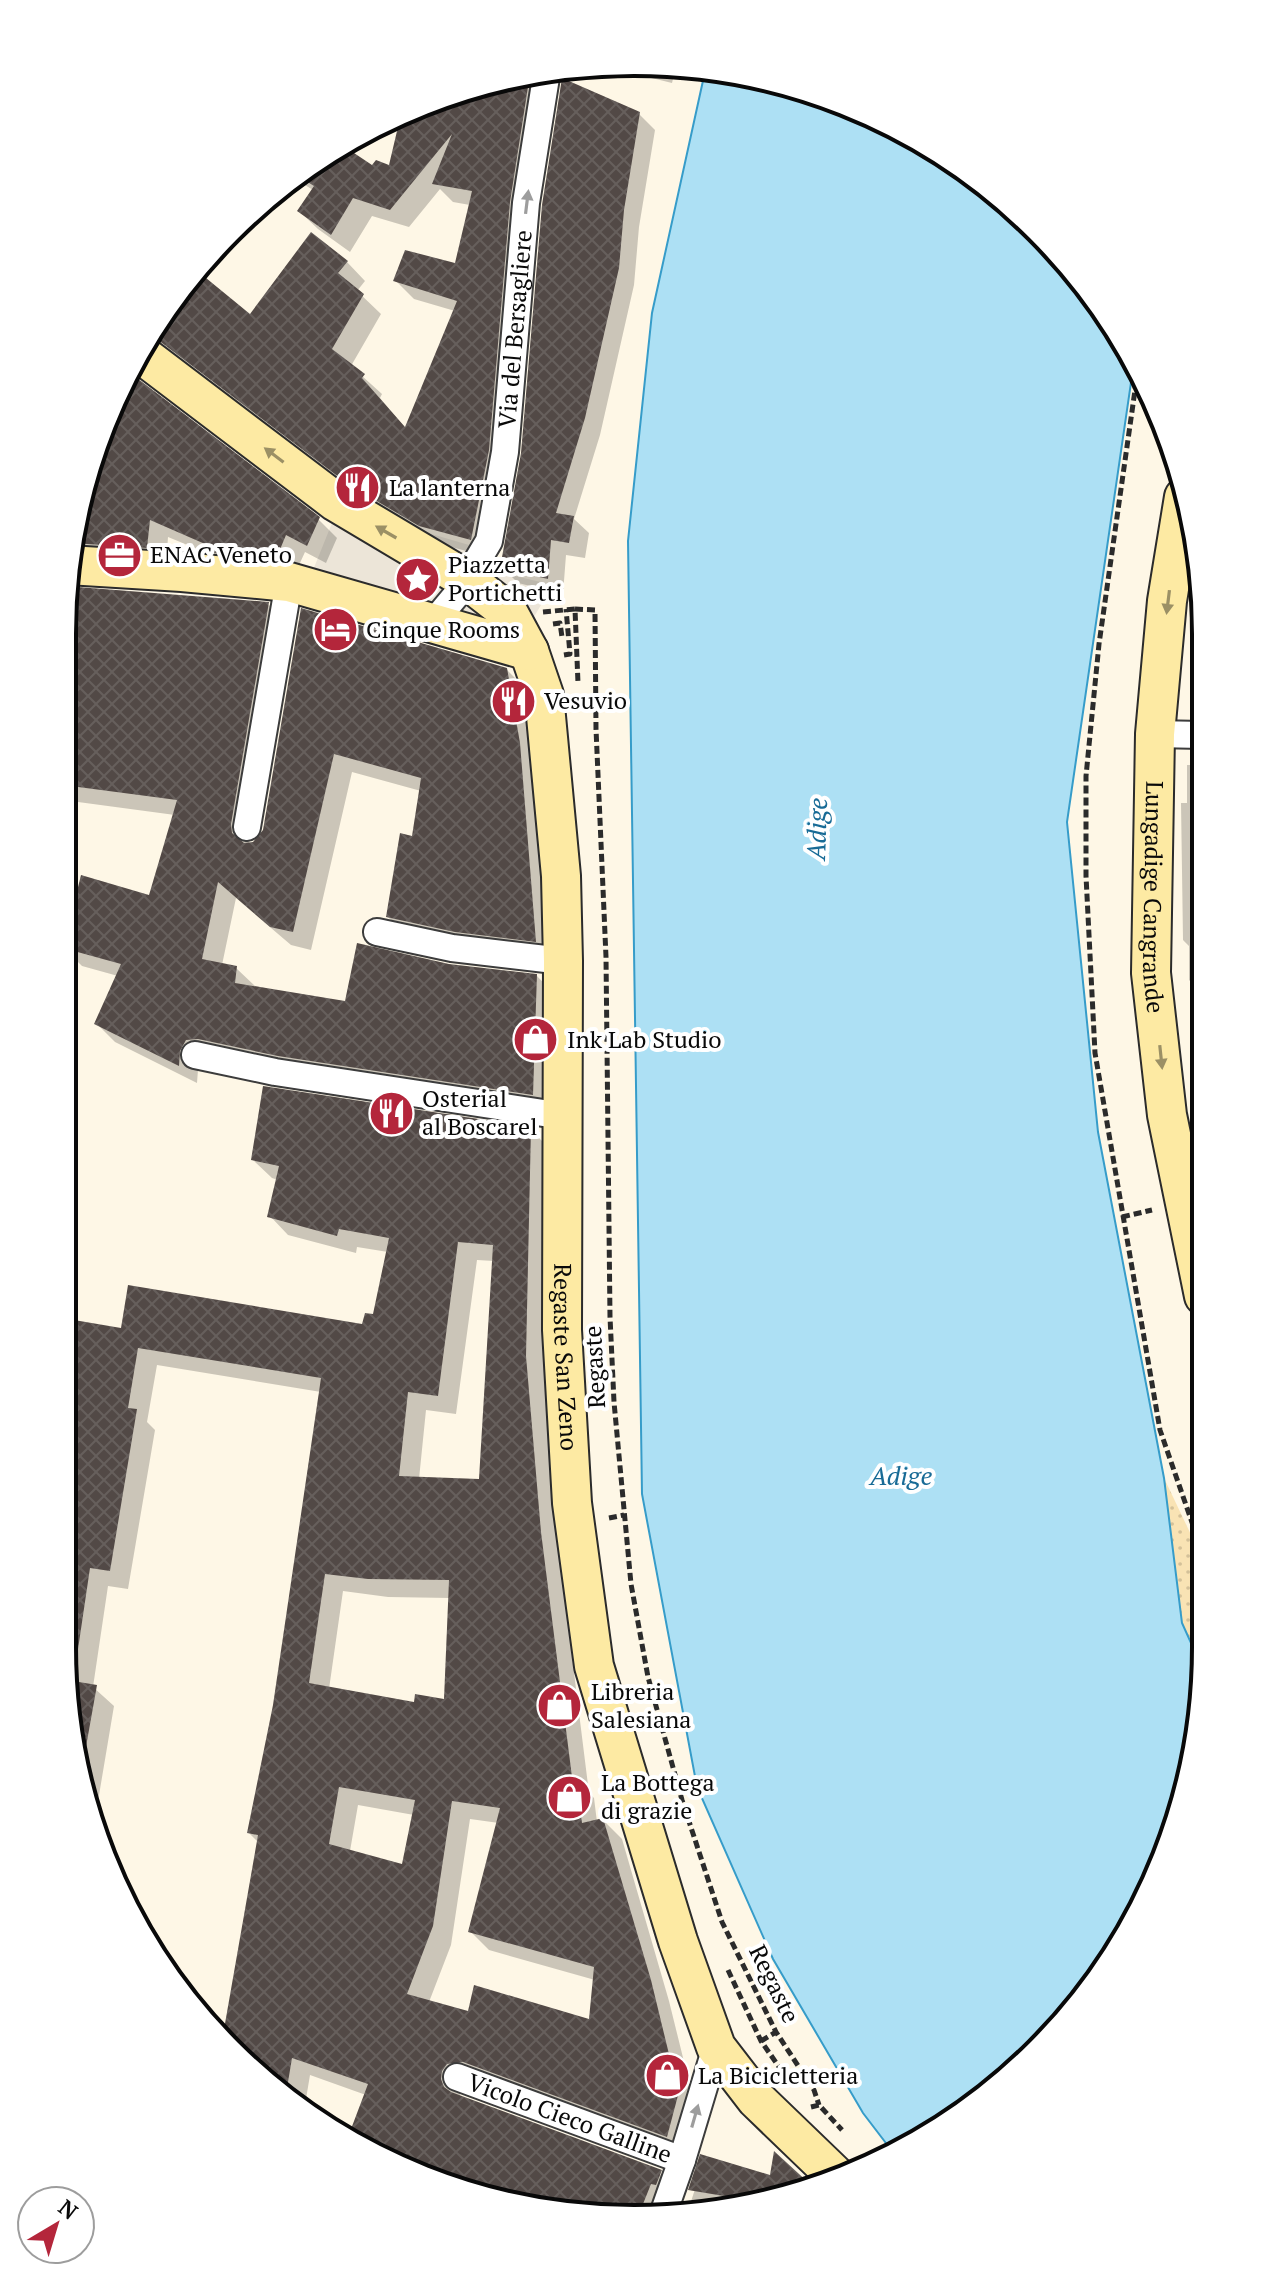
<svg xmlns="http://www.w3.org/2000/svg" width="1268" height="2281" font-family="'PT Serif',serif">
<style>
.sand{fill:url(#sand-dots)}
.plaza{fill:#ece5d8}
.water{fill:#ade0f4;stroke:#369cc9;stroke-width:2}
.shadow{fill:#0003;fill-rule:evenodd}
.building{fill:url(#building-cross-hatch);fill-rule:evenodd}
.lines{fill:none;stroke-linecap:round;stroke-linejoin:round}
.street-casing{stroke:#3c3c3c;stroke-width:30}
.secondary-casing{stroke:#2b2b2b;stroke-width:42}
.path{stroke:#2b2b2b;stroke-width:5;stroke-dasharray:8 4;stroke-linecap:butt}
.street{stroke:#fff;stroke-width:26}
.secondary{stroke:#fdeaa3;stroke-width:38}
.oneway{fill:#9d9d9d}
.oneway2{fill:#9b9065}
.labels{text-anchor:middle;stroke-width:8;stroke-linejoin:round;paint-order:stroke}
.street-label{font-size:24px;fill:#090909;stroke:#fff}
.poi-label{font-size:24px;fill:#090909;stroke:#fff;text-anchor:start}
.water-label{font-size:26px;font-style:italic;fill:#186b96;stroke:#fff}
.rim{fill:none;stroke:#090909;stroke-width:4}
</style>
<defs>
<pattern id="sand-dots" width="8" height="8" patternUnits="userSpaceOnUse" patternTransform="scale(2)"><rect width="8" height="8" fill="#f9e3b4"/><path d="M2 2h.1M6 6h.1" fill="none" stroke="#d4c199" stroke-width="1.8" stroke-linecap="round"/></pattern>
<pattern id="building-cross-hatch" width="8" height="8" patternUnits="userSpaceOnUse" patternTransform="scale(2)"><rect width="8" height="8" fill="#524946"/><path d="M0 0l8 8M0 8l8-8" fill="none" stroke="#665f5c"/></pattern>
</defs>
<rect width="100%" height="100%" fill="#fef7e6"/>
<polygon class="sand" points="1164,1478 1204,1562 1205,1674 1182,1623"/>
<polygon class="plaza" points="334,518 404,526 469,545 498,572 553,585 507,662 301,600"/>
<polygon class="water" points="706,67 817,92 920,138 1011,204 1109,316 1134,362 1067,822 1098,1132 1164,1478 1182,1623 1205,1674 1205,1684 1186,1795 1130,1933 1011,2077 892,2151 863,2113 773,1959 697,1787 642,1494 628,541 652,313"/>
<g class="shadow">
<polygon points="603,63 676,66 672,83 607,67"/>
<polygon points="538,73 489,557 440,544 369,502 171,352 159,347 133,369 134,379 318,519 337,538 326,563 305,552 294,576 223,570 207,553 168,537 166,566 67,576 79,503 142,519 135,511 82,484 138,348 195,269 251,317 347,262 365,281 357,291 381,314 351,366 382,394 380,398 406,429 455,311 414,299 395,280 456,265 470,205 453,202 440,189 409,227 372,216 350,252 318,229 299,211 313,190 292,177 340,146 373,168 390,167 403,113 486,82"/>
<polygon points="639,114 655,130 639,227 634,285 600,435 574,519 589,533 585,558 566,555 563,594 518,583 502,567"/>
<polygon points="65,588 268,604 287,623 249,844 254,844 265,831 302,611 506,669 525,688 554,959 406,936 388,917 413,838 421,791 352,772 311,950 291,945 236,898 222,965 236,968 255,986 346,1004 448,966 537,976 555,995 551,1113 204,1058 198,1070 197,1083 115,1042 96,1023 118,976 82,966 63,947 82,878 150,898 175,815 78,802 71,850 64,850 63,852"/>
<polygon points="1201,617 1202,711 1191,701"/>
<polygon points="1187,765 1202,765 1203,994 1189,980 1189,946 1183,940 1181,803 1187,803"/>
<path d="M530 1129 549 1148 544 1376 559 1552 589 1793 594 1798 597 1822 603 1820 622 1839 669 2001 693 2098 685 2155 460 2092V2097L655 2169 673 2188 663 2217 486 2200 317 2123 310 2117 351 2133 366 2095 310 2075 304 2111 224 2037 259 1843 249 1833 275 1706 321 1392 157 1365 147 1422 155 1430 128 1589 108 1586 93 1687 114 1706 94 1825H91L62 1647V1403L122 1330 364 1327 375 1317 388 1252 357 1247 356 1253 288 1235 270 1216 278 1180 272 1178 253 1160ZM477 1260 494 1261 481 1481 419 1479 426 1410 456 1414ZM343 1591 388 1597 450 1598 445 1701 416 1704 329 1689ZM358 1805 414 1815 404 1866 350 1851ZM470 1819 499 1823 470 1931 489 1950 595 1980 590 2021 469 2014 429 2002 451 1945Z"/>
<polygon points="776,2155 808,2186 687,2214 705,2158 771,2178"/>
</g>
<g class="building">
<polygon points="530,74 510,202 489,450 471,540 419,526 348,484 149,333 195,269 250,314 311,232 348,261 338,273 364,294 332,349 365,374 362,378 405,427 457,301 393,281 405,250 455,263 472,191 432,184 452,134 390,210 353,198 331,235 297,211 314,186 295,174 342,145 372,165 376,160 389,165 401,114 486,82"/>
<polygon points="562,78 640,112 624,210 619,268 585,418 556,513 574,516 569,543 551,540 548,579 500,568 521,453 542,205"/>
<polygon points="129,372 320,517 307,546 286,535 276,559 202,552 205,544 150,520 147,548 72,543 82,486"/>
<polygon points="65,586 269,602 231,824 232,833 244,843 253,842 263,830 301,608 507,668 520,743 536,942 455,932 386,917 400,833 412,836 421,778 334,754 293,932 270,927 218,882 202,959 237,966 235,983 345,1001 357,943 449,964 537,974 533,1095 278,1056 198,1039 186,1040 180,1051 179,1066 94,1024 121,964 63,948 81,875 149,895 177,800 63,785"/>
<path d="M263 1086 531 1127 526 1356 541 1532 572 1777H576L582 1823 603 1818 651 1980 676 2083 681 2084 667 2137 463 2062 447 2064 442 2071 441 2079 444 2087 451 2092 662 2170 656 2185 651 2184 639 2214 486 2200 348 2137 368 2084 292 2058 286 2094 223 2035 258 1835 247 1833 273 1705 321 1378 138 1348 128 1408 137 1409 110 1571 90 1568 77 1656 63 1655 62 1386 74 1320 121 1328 128 1285 362 1324 365 1313 373 1314 389 1238 339 1229 337 1236 267 1217 279 1166 251 1160ZM458 1242 493 1245 479 1479 399 1476 408 1392 438 1396ZM325 1574 368 1579 449 1580 444 1699 415 1694 414 1702 309 1683ZM339 1787 415 1800 402 1864 329 1844ZM452 1801 500 1808 468 1932 594 1967 589 2019 474 1985 468 2011 407 1994 433 1926Z"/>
<polygon points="67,1680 97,1685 84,1758 80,1758"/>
<polygon points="774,2151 811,2185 748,2200 688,2190 700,2154 770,2175"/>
</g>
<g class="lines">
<defs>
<g id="street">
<path id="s1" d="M427 623 438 617 458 593 489 541 505 452 526 203 547 71"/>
<polyline points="1155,734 1202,735"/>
<polyline points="247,827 289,582"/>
<polyline points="377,932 452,948 563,961"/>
<polyline points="195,1055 275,1072 563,1116"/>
<path id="s2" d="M457 2077 682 2160"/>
<polyline points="662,2217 682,2160 716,2047"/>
</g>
<g id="secondary">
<path id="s3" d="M137 351 336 502 467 580 508 612 529 651 544 695 561 876 563 961 562 1330 572 1503 594 1666 678 1941 716 2047 756 2099 839 2179"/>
<path id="s4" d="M1184 497 1167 601 1155 734 1151 973 1167 1115 1204 1296"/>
<polyline points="68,565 182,572 289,582 529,651"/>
</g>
</defs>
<use href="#street" class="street-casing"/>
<use href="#secondary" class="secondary-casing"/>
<g class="path">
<polyline points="1138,369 1099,644 1086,776 1086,876 1095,1053 1160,1430 1195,1531 1204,1549"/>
<polyline points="575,609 595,610 596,729 606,957 610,1317 614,1402 631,1584 648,1677 682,1800 722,1922 776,2032 814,2090 819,2105"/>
<polyline points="543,612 575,609 578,683"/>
<polyline points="553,624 560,623 562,637"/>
<polyline points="564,655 570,654 566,609"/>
<polyline points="1122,1217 1152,1210"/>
<polyline points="609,1518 624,1515"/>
<polyline points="728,1970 761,2041 784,2074"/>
<polyline points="761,2041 776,2032"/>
<polyline points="811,2107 819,2105 842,2130"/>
</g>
<use href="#street" class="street"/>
<use href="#secondary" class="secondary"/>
</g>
<defs><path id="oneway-solid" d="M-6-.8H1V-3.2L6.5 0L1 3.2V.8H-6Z" transform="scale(2)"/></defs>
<g class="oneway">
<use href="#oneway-solid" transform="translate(527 202) rotate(-83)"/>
<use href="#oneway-solid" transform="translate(695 2116) rotate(-74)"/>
</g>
<g class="oneway2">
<use href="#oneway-solid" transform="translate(274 455) rotate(-143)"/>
<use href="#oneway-solid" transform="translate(386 532) rotate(-150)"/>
<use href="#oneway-solid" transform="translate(1168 602) rotate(97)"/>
<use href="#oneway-solid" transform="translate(1161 1057) rotate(84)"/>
</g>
<defs>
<symbol id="restaurant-disc" viewBox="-11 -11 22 22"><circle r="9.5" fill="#b4263b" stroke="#fff"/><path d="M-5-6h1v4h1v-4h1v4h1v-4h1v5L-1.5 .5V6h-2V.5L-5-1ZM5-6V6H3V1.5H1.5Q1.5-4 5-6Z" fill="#fff"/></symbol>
<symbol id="office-disc" viewBox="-11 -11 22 22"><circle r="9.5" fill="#b4263b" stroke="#fff"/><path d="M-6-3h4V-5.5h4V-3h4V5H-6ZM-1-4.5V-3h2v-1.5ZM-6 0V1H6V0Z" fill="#fff"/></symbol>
<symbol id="sight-disc" viewBox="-11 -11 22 22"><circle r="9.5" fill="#b4263b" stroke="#fff"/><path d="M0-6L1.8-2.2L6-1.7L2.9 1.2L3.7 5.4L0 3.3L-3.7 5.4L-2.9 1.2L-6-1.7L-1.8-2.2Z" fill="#fff"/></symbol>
<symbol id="hotel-disc" viewBox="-11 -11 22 22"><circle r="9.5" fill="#b4263b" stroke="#fff"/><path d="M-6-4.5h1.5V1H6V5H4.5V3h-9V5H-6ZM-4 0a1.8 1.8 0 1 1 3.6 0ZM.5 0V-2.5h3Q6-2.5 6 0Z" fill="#fff"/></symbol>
<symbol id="shop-disc" viewBox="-11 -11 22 22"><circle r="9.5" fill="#b4263b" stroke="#fff"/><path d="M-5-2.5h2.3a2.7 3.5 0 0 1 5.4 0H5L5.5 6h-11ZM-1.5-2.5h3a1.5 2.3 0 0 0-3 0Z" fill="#fff"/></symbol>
</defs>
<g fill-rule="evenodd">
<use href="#restaurant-disc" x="332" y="462" width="51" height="51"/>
<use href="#office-disc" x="94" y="530" width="51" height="51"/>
<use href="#sight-disc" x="392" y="554" width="51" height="51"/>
<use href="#hotel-disc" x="310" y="604" width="51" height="51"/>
<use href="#restaurant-disc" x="488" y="676" width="51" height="51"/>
<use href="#shop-disc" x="510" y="1014" width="51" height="51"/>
<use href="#restaurant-disc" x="366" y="1088" width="51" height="51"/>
<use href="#shop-disc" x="534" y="1680" width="51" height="51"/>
<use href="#shop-disc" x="544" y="1772" width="51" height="51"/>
<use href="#shop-disc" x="642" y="2050" width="51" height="51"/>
</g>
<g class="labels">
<g class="street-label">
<text dy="8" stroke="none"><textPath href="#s1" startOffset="318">Via del Bersagliere</textPath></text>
<text dy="8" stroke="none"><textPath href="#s4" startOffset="402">Lungadige Cangrande</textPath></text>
<text dy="8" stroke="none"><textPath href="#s3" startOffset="1208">Regaste San Zeno</textPath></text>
<text transform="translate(595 1367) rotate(-93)" y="8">Regaste</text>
<text transform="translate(774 1984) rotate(64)" y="8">Regaste</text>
<text dy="8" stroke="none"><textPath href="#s2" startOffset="120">Vicolo Cieco Galline</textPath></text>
</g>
<g class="poi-label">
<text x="389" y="496">La lanterna</text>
<text x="150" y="563">ENAC Veneto</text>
<text x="448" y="573">Piazzetta<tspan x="448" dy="28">Portichetti</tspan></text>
<text x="366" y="638">Cinque Rooms</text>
<text x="544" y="709">Vesuvio</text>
<text x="567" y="1048">Ink Lab Studio</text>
<text x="422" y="1107">Osterial<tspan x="422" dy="28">al Boscarel</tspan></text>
<text x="591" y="1700">Libreria<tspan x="591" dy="28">Salesiana</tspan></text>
<text x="601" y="1791">La Bottega<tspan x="601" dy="28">di grazie</tspan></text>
<text x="698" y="2084">La Bicicletteria</text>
</g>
<g class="water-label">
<text transform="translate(817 829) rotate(-88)" y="9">Adige</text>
<text x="901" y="1485">Adige</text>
</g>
</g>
<path d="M0 0H1268V2281H0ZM634 76H634A558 558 0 0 1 1192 634V1647A558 558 0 0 1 634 2205H634A558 558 0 0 1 76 1647V634A558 558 0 0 1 634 76Z" fill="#fff" fill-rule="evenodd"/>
<path class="rim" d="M634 76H634A558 558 0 0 1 1192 634V1647A558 558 0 0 1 634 2205H634A558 558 0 0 1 76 1647V634A558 558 0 0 1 634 76Z"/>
<g transform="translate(56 2225) rotate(38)"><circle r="38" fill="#ffffff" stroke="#9d9d9d" stroke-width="2"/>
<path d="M0-6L14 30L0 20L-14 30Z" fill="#b4263b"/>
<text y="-12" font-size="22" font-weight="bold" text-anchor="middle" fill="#090909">N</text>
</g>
</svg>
